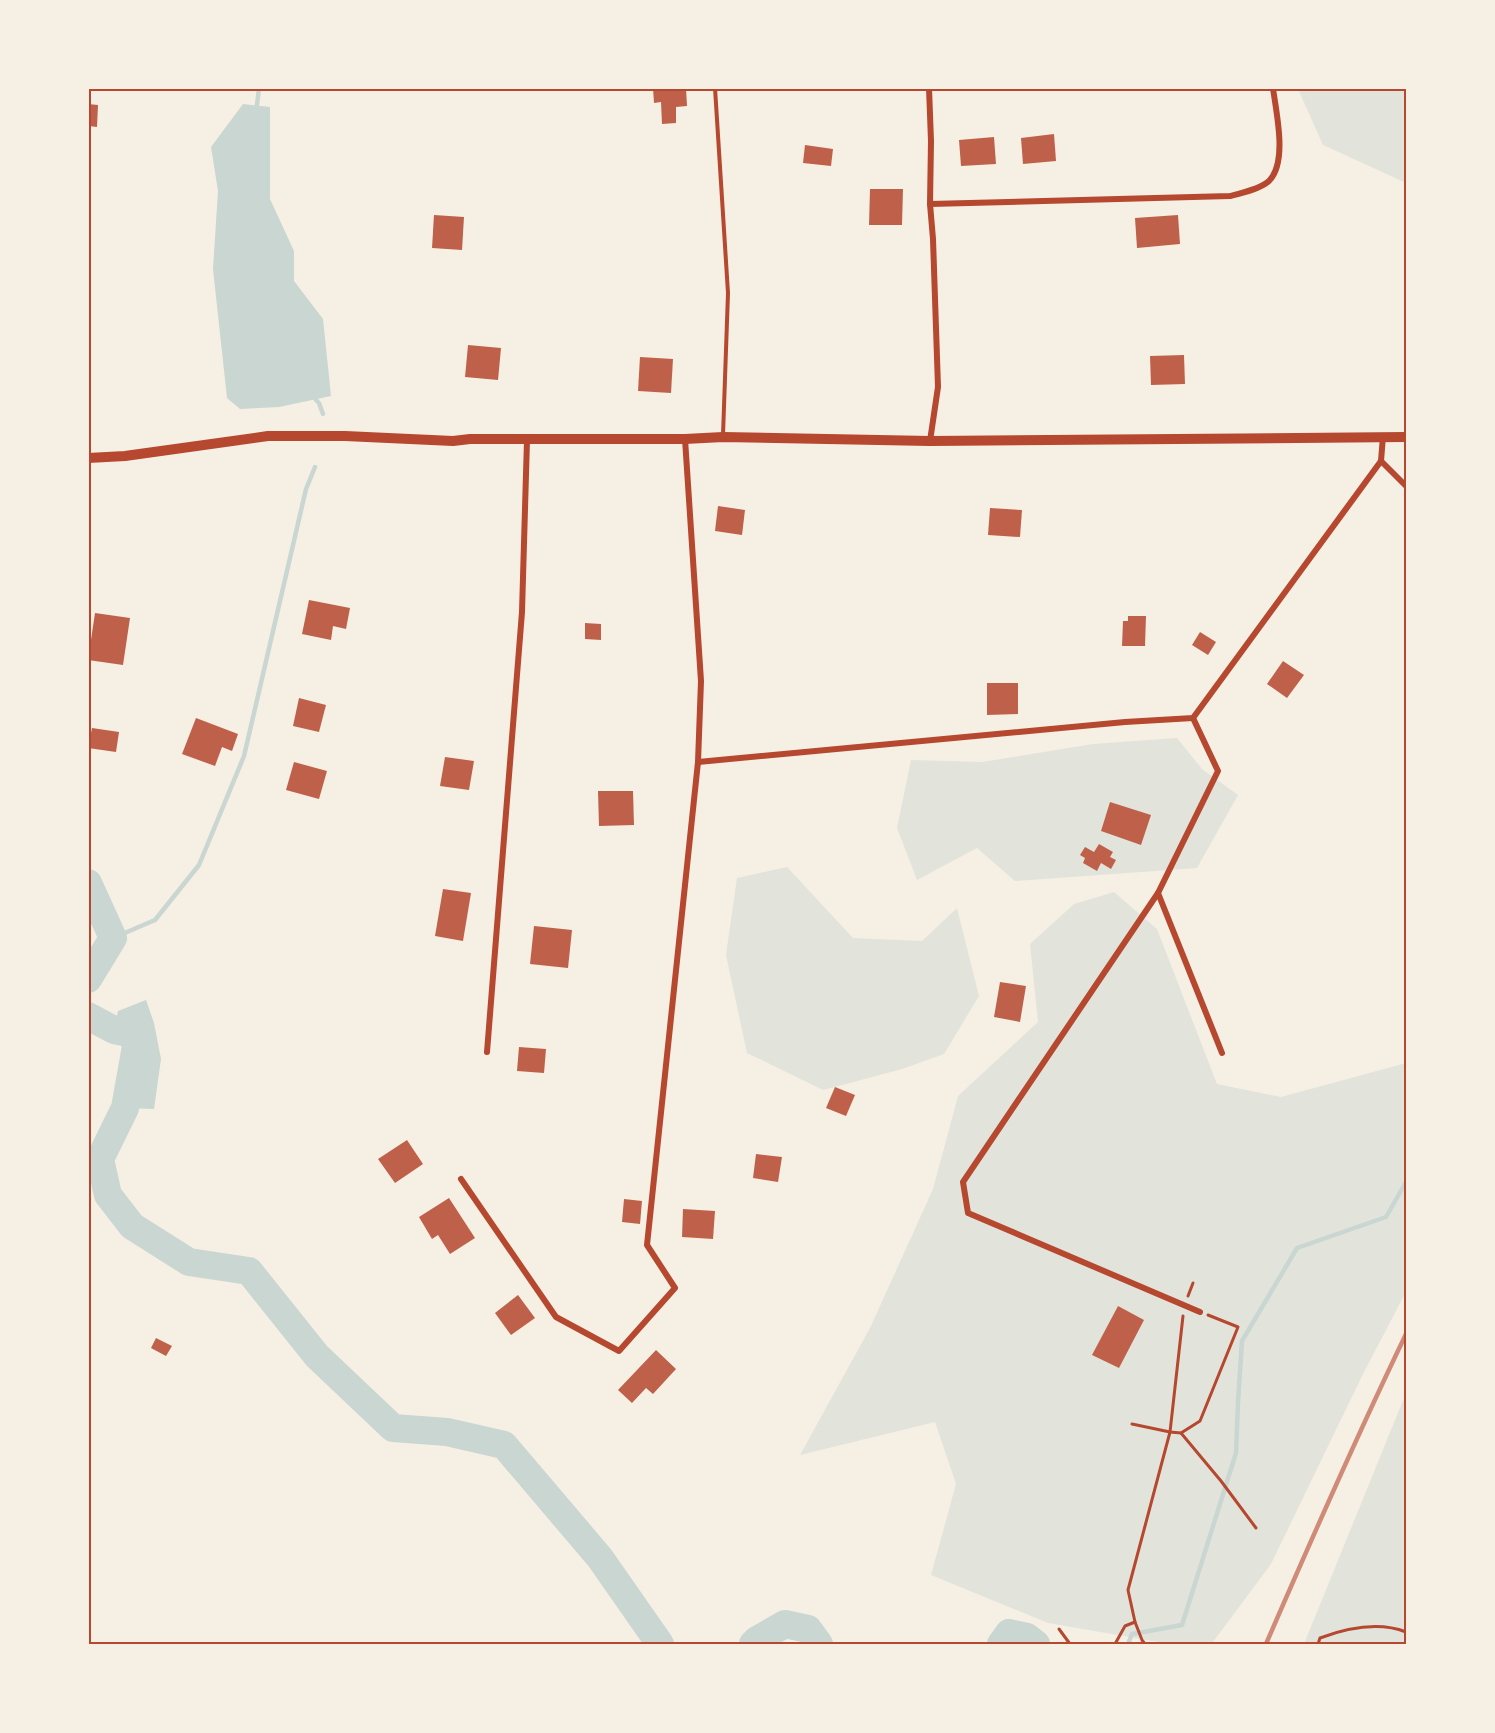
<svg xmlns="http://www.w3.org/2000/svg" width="1495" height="1733" font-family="Roboto,sans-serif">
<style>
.green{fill:#e2e4dc}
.water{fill:#c9d6d2}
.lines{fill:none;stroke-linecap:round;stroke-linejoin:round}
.stream{stroke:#c9d6d2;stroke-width:4.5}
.river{stroke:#c9d6d2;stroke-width:28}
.building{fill:#bf614a}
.path{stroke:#b5482f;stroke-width:3}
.service{stroke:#b5482f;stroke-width:4}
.minor{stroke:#b5482f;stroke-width:6}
.tertiary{stroke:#b5482f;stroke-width:10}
.rail{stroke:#cf8b77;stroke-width:4.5}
.neatline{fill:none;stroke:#b5482f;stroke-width:2}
</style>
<rect width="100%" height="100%" fill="#f6efe4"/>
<g class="green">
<polygon points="1298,89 1406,89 1406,183 1323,145"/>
<polygon points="1177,738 1202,769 1238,795 1197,868 1015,881 977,848 917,880 897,828 911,760 982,762 1093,744"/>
<polygon points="787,867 853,938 922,941 957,908 979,996 944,1054 902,1069 835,1087 823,1090 747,1053 726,955 737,878"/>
<polygon points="1114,892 1157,929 1217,1084 1281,1097 1406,1063 1406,1292 1363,1374 1271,1564 1213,1642 1164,1643 1048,1623 931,1575 956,1484 935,1422 800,1455 870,1328 933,1189 958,1096 1038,1022 1030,944 1074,904"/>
<polygon points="1406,1393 1406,1644 1304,1644"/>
</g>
<g class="water">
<polygon points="243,104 270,107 270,199 294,251 294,281 323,319 331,396 279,407 240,409 227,398 213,269 218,191 211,147"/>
<polygon points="146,1000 154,1023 161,1059 154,1109 125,1108 138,1035 114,1030 118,1011"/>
</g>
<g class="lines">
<g class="stream">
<polyline points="257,105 259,88"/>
<polyline points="316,400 319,403 323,414"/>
<polyline points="113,938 155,920 199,865 244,756 306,489 315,467"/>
<polyline points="1128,1644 1132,1634 1182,1625 1236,1453 1238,1402 1242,1341 1297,1248 1386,1217 1406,1182"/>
</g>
<g class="river">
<polyline points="88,883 113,938 88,979"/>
<polyline points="88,1016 114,1030 138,1035 125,1108 100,1159 108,1195 132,1226 189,1262 249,1271 317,1356 393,1428 447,1432 504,1445 600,1558 660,1644"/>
<polyline points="753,1644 757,1640 785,1624 808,1629 819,1644"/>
<polyline points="1001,1644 1009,1633 1027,1637 1036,1644"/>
</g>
</g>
<g class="building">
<polygon points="653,88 686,88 687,106 676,107 676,123 662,124 661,102 654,103"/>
<polygon points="88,104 98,105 97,127 88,126"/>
<polygon points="1054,134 1056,161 1023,164 1021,138"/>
<polygon points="994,137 996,164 961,166 959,140"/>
<polygon points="805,145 833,149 831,166 803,163"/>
<polygon points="870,189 903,189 902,225 869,225"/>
<polygon points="434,215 464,217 462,250 432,248"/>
<polygon points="1178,215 1180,244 1137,248 1135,218"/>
<polygon points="468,345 501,348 498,380 465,377"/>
<polygon points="1184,355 1185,384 1151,385 1150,356"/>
<polygon points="640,357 673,359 671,393 638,391"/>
<polygon points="718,506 745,510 742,535 715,531"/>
<polygon points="990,508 1022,510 1020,537 988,535"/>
<polygon points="309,600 350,608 346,629 333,626 331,640 302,634"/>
<polygon points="95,613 130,618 123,665 88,660"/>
<polygon points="1128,616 1146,616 1145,646 1122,646 1123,621 1128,621"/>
<polygon points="585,623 601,624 601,640 585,639"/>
<polygon points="1200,632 1216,642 1208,655 1192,645"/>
<polygon points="1283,661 1304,675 1287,698 1267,684"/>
<polygon points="987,683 1018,683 1018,714 987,715"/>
<polygon points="299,698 326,705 319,732 293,726"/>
<polygon points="196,718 238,734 232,751 222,747 215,766 182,754"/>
<polygon points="92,728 119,732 116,752 88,748"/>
<polygon points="445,757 474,761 469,790 440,786"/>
<polygon points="294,762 327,771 319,799 286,790"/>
<polygon points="598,791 633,791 634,825 599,826"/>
<polygon points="1110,802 1151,815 1141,845 1101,831"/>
<polygon points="1099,844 1113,852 1110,857 1116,860 1111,869 1101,863 1097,871 1083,863 1085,858 1080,855 1085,847 1094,852"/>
<polygon points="443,889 471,893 463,941 435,936"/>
<polygon points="534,926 572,930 568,968 530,964"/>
<polygon points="1000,982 1026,986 1020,1022 994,1017"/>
<polygon points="519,1047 546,1049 544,1073 517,1071"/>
<polygon points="835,1087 855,1095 846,1116 826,1108"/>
<polygon points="407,1140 423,1164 395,1183 378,1159"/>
<polygon points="756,1154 782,1157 778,1182 753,1178"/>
<polygon points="449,1198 475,1238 450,1254 438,1235 432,1239 419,1217"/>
<polygon points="624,1199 642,1201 640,1224 622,1222"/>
<polygon points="683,1209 715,1211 713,1239 682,1237"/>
<polygon points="518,1295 535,1318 511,1335 495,1313"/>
<polygon points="1118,1306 1144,1320 1119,1368 1092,1355"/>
<polygon points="156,1338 172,1346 166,1356 151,1348"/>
<polygon points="656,1350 676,1369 653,1394 646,1388 632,1403 618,1390"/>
</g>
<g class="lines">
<g class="path">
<polyline points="1188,1296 1193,1283"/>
<polyline points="1132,1424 1170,1432 1181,1433 1200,1421 1238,1327 1208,1315"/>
<polyline points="1181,1433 1221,1481 1256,1528"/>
<polyline points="1059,1629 1070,1644"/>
<polyline points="1115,1644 1125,1626 1135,1622"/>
<polyline points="1145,1644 1142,1640 1135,1622 1128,1590 1170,1432 1183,1316"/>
<path d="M1318 1644 1320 1638C1347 1628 1378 1621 1406 1632"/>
</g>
<polyline class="service" points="715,88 728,293 723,435"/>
<g class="minor">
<polyline points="929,88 931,141 930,204 933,239 938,387 930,441"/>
<path d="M930 204 1230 196C1242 193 1260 189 1269 181 1288 162 1276 112 1273 88"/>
<polyline points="1381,461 1406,486"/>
<polyline points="1193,718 1218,771 1158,893 1222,1053"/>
<polyline points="698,762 1125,722 1193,718 1381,461 1383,436"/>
<polyline points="1158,893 963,1182 968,1213 1200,1312"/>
<polyline points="487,1052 522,612 527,440"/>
<polyline points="461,1179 556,1317 619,1351 675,1288 647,1245 698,762 701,681 685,439"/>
</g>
<polyline class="tertiary" points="88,458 125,456 268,436 345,436 453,441 470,439 685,439 723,437 930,441 1406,437"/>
<path class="rail" d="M1266 1644C1311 1540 1357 1436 1406 1334"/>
</g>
<rect width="1495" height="1733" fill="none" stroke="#f6efe4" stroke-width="180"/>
<rect x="90" y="90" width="1315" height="1553" class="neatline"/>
</svg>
